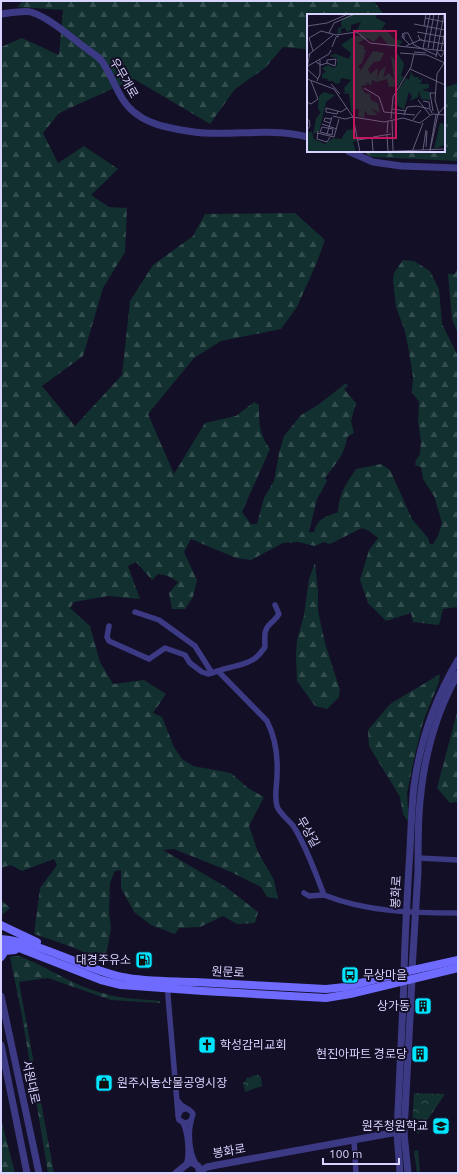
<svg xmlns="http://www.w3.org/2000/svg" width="459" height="1174" font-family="Ubuntu,'Noto Sans KR',sans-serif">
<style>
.forest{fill:url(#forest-firs)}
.park{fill:url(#park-crowns)}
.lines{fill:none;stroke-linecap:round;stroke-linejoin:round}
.minor{stroke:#3d3a85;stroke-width:5.5}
.tertiary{stroke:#3d3a85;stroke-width:7}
.secondary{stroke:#6f6bff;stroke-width:8}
.labels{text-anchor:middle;stroke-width:4;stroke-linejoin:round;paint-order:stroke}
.street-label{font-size:12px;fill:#d9d4ff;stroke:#130f26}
.poi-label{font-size:12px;fill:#d9d4ff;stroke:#130f26;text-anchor:end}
.inset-road{fill:none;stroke:#625e7d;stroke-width:1}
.view{fill:#c2185b;fill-opacity:0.15;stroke:#c2185b;stroke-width:2}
.inset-edge{fill:none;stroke:#d9d4ff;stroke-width:2}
</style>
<defs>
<pattern id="forest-firs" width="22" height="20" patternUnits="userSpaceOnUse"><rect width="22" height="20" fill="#12302f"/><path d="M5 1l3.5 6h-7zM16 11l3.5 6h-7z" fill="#344d4e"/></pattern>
<pattern id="park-crowns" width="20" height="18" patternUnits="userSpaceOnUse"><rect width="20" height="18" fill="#12302f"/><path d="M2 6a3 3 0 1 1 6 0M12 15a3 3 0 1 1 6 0" fill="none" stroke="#344d4e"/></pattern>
</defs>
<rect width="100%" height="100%" fill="#130f26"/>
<g class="forest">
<path d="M23 1H374L384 15H308V56L305 49 283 47 265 68 235 89 210 124 134 79 59 113 43 133 58 163 84 146 118 169 91 195 109 207 127 208 125 252 103 288 83 356 42 386 75 426 122 375 130 301 153 265 193 236 205 214 295 213 325 240 317 262 297 307 281 329 221 341 194 358 148 414 174 474 205 423 236 416 254 402 259 405C259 423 259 434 270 449L242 512 251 524H257L264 498 274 481 279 453 284 436 301 415 318 405 346 383 348 386 344 389 356 403 351 421 354 433 347 437C345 455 335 464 325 478L327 481 317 499 309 532H314C318 517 326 517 338 512 339 493 346 484 356 469L381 464 390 470 412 519 428 538 430 544H433L438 536 442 523 434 496 423 479 421 467 415 465 416 460 420 454 421 441 418 422 419 402 412 392 413 377 409 352 405 331 396 307 393 280 394 273 403 260 414 261 430 271 439 289 442 324 458 356V607L443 609 439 625 413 622 411 613 386 621 368 603 360 580 369 550 378 538 369 531 362 528 330 544 324 542 315 546 298 542 283 543 251 560 236 558 191 539 184 552 197 580 193 597 185 609H172L169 593 178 582 168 576 158 574 152 580 136 562 128 566 140 599 108 596 74 602 70 608 90 626 100 662 113 684 144 680 166 694 153 713 162 717 174 747 182 759 193 766 231 773 248 788 264 797 249 826 258 852 274 880 278 899 267 897 261 887 231 872 174 849 163 850 226 887 258 912 255 923 237 924 223 916 200 927 179 928 175 934 151 925 134 912 121 888V870L115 871 110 883 109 912 111 928 105 962 72 947 34 934 40 888 57 865 54 859 22 871 11 865 1 868V47L22 38 59 55 63 10 17 7Z"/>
<polygon points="458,83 458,161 372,157 361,151 444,151 444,88"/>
<polygon points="458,267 458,334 452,319 448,274 455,274"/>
<polygon points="315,563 318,592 318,611 325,643 340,690 339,697 327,709 315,706 297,681 296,654 297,640 304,615 309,579"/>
<polygon points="440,674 439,682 423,722 414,759 407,793 409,823 403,814 400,797 369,746 368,730 390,704"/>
<polygon points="458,709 458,802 450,803 437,788"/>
<polygon points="1,900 10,908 2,915 1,915"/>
<path d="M19 956C48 967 75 987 106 994 123 999 142 999 160 1001V1003L111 1000 48 978 19 982 54 1173H48L22 1016 10 957Z"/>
<polygon points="1,1119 15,1173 1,1173"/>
<polygon points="418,1150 420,1173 417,1173 414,1151"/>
</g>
<g class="park">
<polygon points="254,1075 258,1075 261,1077 262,1086 245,1092 243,1082 246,1081 246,1078 252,1077"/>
<polygon points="414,1093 445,1094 418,1134 412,1127"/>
</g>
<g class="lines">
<g class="minor">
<polyline points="135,612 159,620 195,646 212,673"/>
<path d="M109 626 107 637 109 641 149 659 165 648 185 655 190 663 202 672 208 674 218 671 267 721C275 737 278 757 277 775 277 785 274 796 277 806 278 812 290 821 294 827 307 848 315 872 324 895 367 912 412 913 458 913"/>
<path d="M218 671C230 666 244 666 254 659 259 656 262 651 265 647 265 639 263 630 270 624 274 620 276 619 279 614L275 605"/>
<polyline points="418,858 458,860"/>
<polyline points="304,893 309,896 324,895"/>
<polyline points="168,988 168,996 178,1114"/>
<path d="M178 1101C182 1109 189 1107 193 1114L191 1121 185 1123 179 1120 178 1116 181 1110 185 1109"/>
<path d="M191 1121C188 1133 189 1153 196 1164"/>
<path d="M183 1123C188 1132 190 1156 186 1165"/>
<polyline points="354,1141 356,1173"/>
</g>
<g class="tertiary">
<path d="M1 14C9 13 24 10 31 12 52 19 70 37 87 49 92 53 100 57 103 63 115 80 119 103 138 115 150 124 166 127 181 130 189 131 197 133 205 133 240 135 274 128 308 137"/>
<polyline points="348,151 373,162 401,166 458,168"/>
<path d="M412 970C414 938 416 905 418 872 418 853 418 834 419 814 422 766 434 716 458 674"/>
<path d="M404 972C405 936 407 901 409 865 411 839 411 812 414 786 420 741 435 699 458 660"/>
<polyline points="1,996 39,1173"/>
<polyline points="1,1045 27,1173"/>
<polyline points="200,1171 207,1167 217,1165 392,1133 404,1133"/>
<polyline points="176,1173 186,1165 191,1162 198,1166 200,1173"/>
<polyline points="400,1173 397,1133 404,981"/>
<polyline points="408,1173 404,1133 412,979"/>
</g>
<g class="secondary">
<polyline points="1,925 37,942"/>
<path d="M1 939C44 943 81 968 122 977 146 982 171 981 195 982 239 984 282 987 326 989L345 987 404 972 458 960"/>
<polyline points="1,946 14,946 101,980 121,985 203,991 326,998 350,994 458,968"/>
<polyline points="1,957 5,951 15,950"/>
</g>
</g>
<defs>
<symbol id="fuel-square" viewBox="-11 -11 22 22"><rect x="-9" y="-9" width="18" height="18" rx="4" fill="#00e5ff" stroke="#130f26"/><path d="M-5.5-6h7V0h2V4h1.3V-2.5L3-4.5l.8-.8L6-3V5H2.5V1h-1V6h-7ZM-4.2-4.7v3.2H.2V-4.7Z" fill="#111"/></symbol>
<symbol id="bus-square" viewBox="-11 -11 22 22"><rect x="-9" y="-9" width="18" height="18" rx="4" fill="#00e5ff" stroke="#130f26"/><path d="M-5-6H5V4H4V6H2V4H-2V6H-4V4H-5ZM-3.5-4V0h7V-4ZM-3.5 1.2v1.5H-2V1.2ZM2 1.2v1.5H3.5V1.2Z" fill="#111"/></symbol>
<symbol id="building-square" viewBox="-11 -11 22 22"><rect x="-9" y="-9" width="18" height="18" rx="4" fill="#00e5ff" stroke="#130f26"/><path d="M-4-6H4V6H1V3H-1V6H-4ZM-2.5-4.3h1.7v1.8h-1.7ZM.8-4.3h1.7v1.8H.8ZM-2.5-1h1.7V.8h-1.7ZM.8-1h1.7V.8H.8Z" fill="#111"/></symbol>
<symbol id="church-square" viewBox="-11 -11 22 22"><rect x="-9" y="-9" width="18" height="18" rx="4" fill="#00e5ff" stroke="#130f26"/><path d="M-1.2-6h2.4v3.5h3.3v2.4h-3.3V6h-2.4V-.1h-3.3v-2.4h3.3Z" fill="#111"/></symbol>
<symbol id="shop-square" viewBox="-11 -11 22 22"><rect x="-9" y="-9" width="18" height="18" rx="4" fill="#00e5ff" stroke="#130f26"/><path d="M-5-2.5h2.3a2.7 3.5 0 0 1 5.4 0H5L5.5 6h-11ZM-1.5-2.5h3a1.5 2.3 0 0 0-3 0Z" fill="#111"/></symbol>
<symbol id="school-square" viewBox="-11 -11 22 22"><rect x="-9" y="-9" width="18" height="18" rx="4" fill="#00e5ff" stroke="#130f26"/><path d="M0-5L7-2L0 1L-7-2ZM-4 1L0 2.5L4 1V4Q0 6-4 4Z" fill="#111"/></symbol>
</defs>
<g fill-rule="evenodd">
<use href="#fuel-square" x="134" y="950" width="20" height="20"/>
<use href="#bus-square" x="340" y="965" width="20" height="20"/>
<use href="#building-square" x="413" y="996" width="20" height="20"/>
<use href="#church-square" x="197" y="1035" width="20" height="20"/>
<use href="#building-square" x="410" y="1044" width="20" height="20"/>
<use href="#shop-square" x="94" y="1073" width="20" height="20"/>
<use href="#school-square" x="431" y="1116" width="20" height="20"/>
</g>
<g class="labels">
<g class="street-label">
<text transform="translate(124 78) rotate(60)" y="4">우무개로</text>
<text transform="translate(308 832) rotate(60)" y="4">무상길</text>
<text transform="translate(396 892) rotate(-87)" y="4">봉화로</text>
<text transform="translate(228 972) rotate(3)" y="4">원문로</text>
<text transform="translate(31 1082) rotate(78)" y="4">서원대로</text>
<text transform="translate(229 1151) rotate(-10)" y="4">봉화로</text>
</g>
<g class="poi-label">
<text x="131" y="964">대경주유소</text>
<text x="363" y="979" text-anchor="start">무상마을</text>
<text x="410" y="1010">상가동</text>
<text x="220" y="1049" text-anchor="start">학성감리교회</text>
<text x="407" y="1058">현진아파트 경로당</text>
<text x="117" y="1087" text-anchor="start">원주시농산물공영시장</text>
<text x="428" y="1130">원주청원학교</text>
</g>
</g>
<g transform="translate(307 14)">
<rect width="138" height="138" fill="#130f26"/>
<path d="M43 0H69V4L79 9 74 16 78 15 87 25 95 27 92 32 81 31 73 21 67 28 60 24 51 29 58 33 56 35 59 36 55 49 51 52 54 56 66 37 77 39 73 47 67 48 61 55 63 60 71 54 70 65 73 57 79 52 76 64 82 59 87 66 84 41 91 51 88 42 91 40 97 50 94 62 97 63 91 72 82 73 80 65 70 68 65 66 64 72 60 68V71L54 72 58 79 63 80 64 86 71 89 73 99 63 94 71 101H61L58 96 57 104 51 102 52 95 47 96 48 100 44 97 42 80 35 79 38 78 37 74 44 66 34 64 33 69 29 70 26 67H20L21 65 15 64V60L19 58 15 54 21 51 27 54 30 51V43H24V41L29 40 42 45 44 39 34 31 47 22H53V18H49L54 8 44 11V16L40 18 38 14 34 15V19L30 20 31 14 36 12 34 11 35 5ZM104 58 107 63H112V66L116 64 113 70H122V74L115 76 123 78V86L114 85 112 77 111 83 103 87 105 82 102 78 97 96 87 89 90 78 99 64 102 66ZM17 78 31 82 28 81 19 88 12 118 6 120 9 104 14 98 11 95 12 82ZM47 115 50 127 46 128 49 138H0V117L5 118 7 125 18 130 26 124 34 125 40 116Z" fill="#12302f"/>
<path d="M133 109 138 110V131L127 135Z" fill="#12302f"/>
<path class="inset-road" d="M118 4 138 8M107 10 138 16M0 12 20 9 41 0M117 12 119 0M110 18 138 23M22 19 27 9 48 0M96 19 95 23 102 30M111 21 113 26 138 30M97 25V19H101L107 31 129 41M99 32 115 25M25 33 29 23 32 22M116 34 123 0M121 34 127 0M126 35 132 0M134 36 138 17M6 37 2 24 14 17 29 21 50 18 63 29 138 37M107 38 119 39M130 38 134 43 138 37M93 39 120 41 138 49M0 42 26 21M129 43 137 0M9 48 14 51 20 49V46L29 45 28 52 20 49M1 52 22 40 24 36M0 54 3 39M0 55 11 65M103 55 138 71M0 65 27 75 46 103 77 108 96 104 113 109 125 100 138 101M10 67 13 60V46M24 70 33 80M57 74 72 83 77 98 108 101M111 86 123 101M116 87 122 88 123 94M0 88 4 90 11 85 4 67M19 94 34 98 40 94M19 94V98L30 100 31 97M85 95 99 97M126 97 123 79H129M132 100 128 86 130 60 137 49M97 101 100 93 110 92 123 95 125 99M26 102 38 105 46 103 53 138M84 105 86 83 104 53 107 40M0 106H2L3 112 0 116M85 106 86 137M106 106 114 96M23 109 17 107 18 104 24 105M15 110 30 115M15 113 26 115 25 121 13 118ZM11 117 10 125 20 128 23 123M10 119 27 123 32 105M80 119 81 107M20 120 25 103M80 121 81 137M66 123 84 120M65 124 66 137M50 126 64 124M119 133 120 117M123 135 129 101M116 136 119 116M123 137 131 100 138 92M67 138 138 135M105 138 116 109"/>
<path class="view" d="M47 17H89V124H47Z"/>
<rect width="138" height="138" class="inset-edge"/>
</g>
<rect width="459" height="1174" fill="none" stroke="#d9d4ff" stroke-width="4"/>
<path d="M323 1158v6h76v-6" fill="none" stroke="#d9d4ff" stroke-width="2"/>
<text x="329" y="1158" font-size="12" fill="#d9d4ff" stroke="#130f26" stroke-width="3" paint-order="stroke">100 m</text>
</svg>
